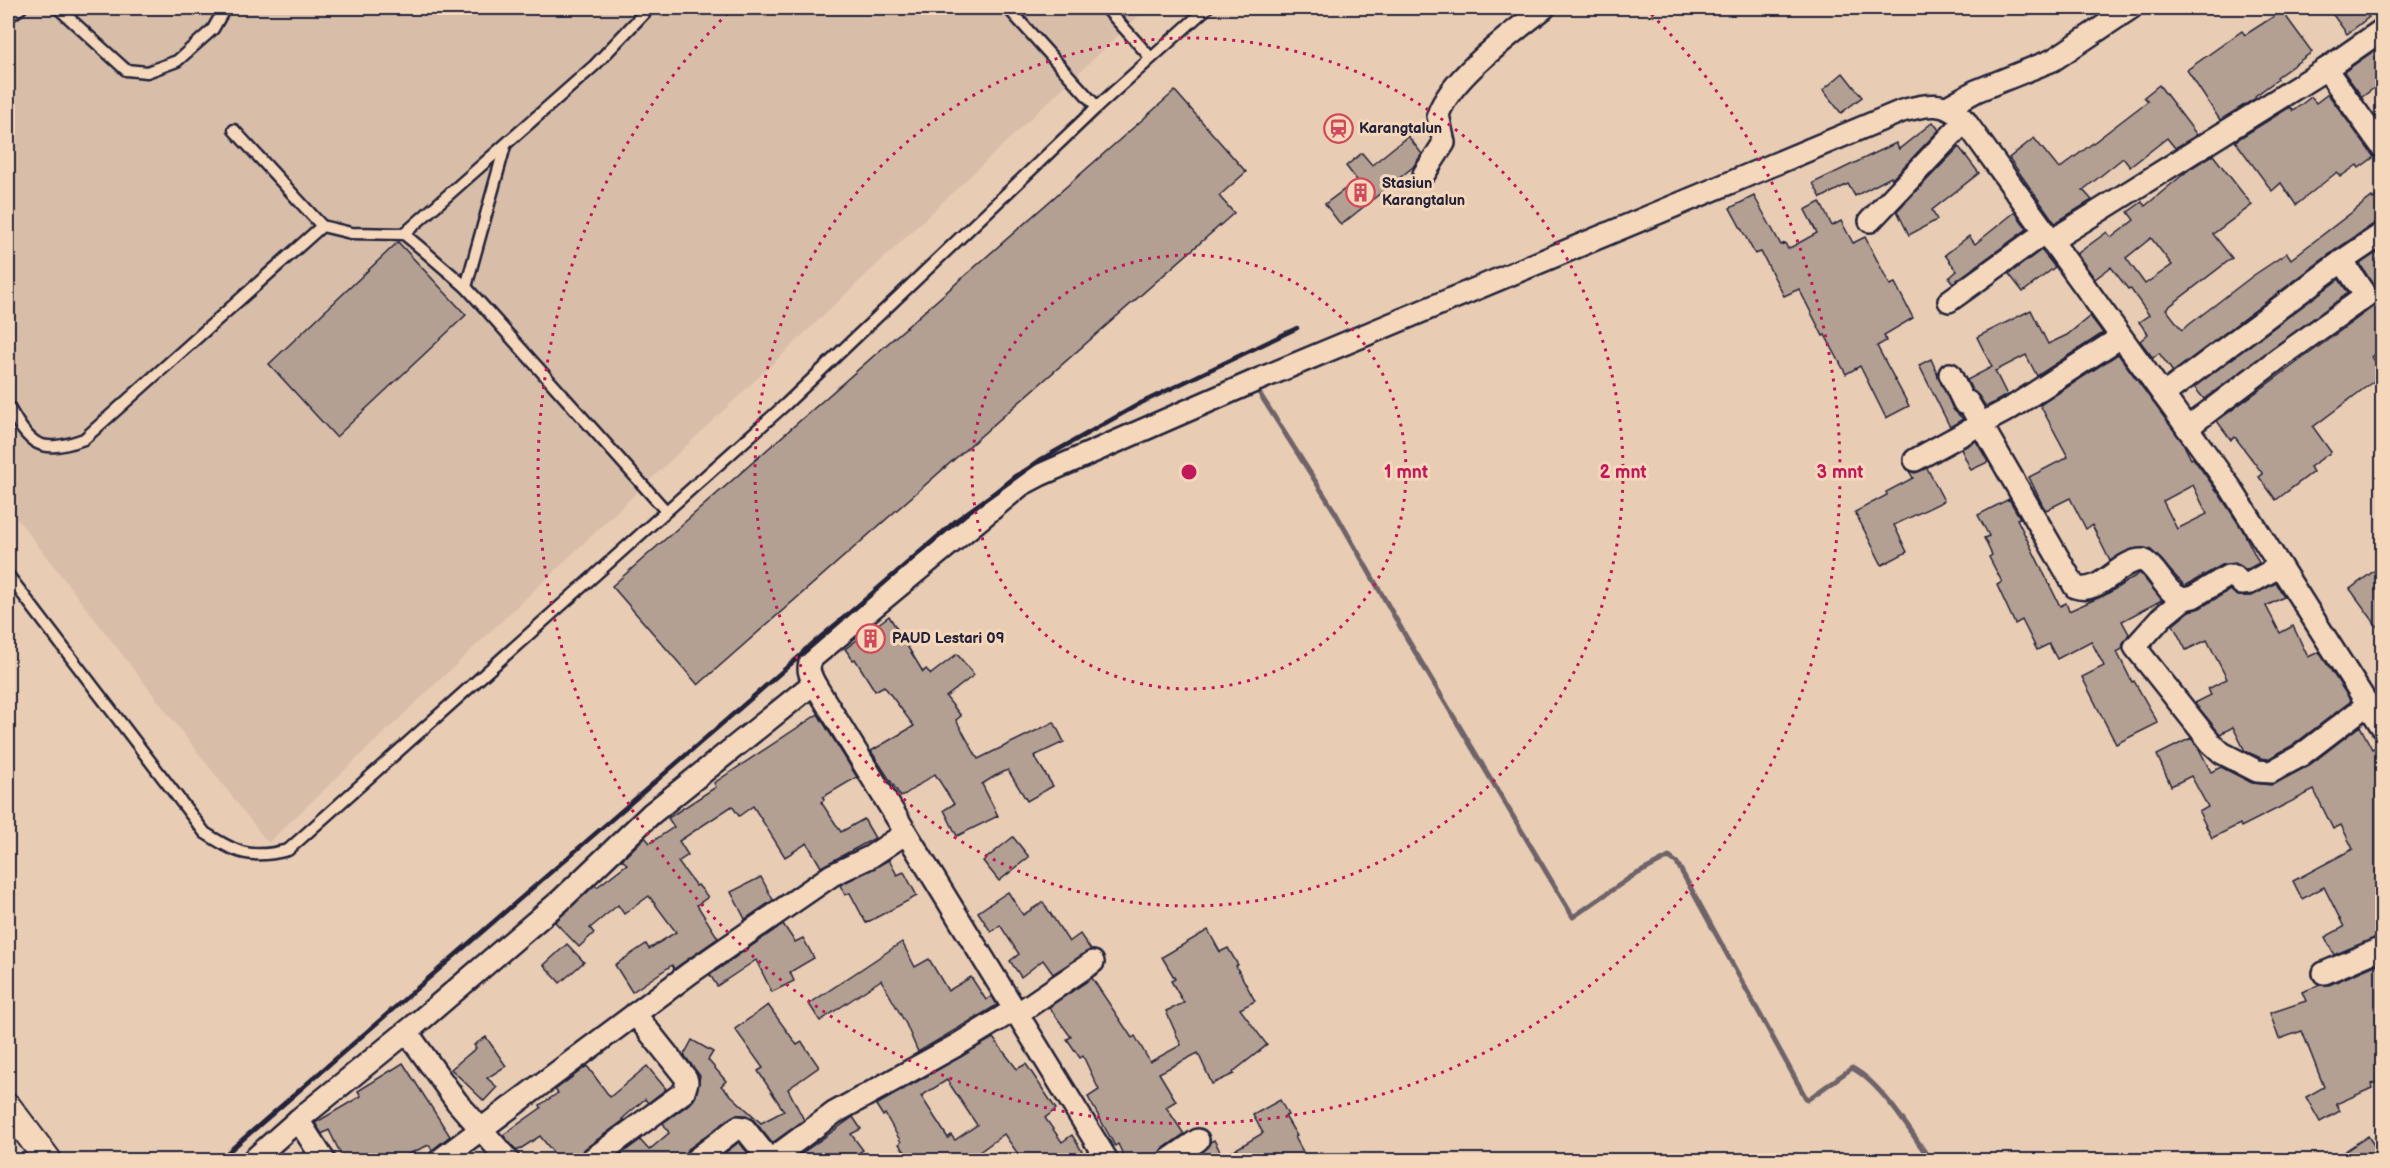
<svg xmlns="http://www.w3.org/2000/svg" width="2390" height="1168" font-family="'Balsamiq Sans',sans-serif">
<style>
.built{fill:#d8bea9}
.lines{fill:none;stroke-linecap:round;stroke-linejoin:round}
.stream{stroke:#6d6369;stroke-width:5}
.building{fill:#b49f93;stroke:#22223b;stroke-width:1.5;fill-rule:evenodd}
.service-casing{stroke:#22223b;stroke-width:15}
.minor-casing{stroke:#22223b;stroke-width:26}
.tertiary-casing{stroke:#22223b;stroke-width:30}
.service{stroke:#f5d7bb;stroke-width:10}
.minor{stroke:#f5d7bb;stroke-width:21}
.tertiary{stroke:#f5d7bb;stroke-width:26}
.rail{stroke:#22223b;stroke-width:4.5}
.ring{fill:none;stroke:#c2185b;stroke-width:3;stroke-dasharray:3 6}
.labels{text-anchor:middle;stroke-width:6;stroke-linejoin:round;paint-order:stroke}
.poi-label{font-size:15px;font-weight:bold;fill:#22223b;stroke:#f5d7bb;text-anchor:start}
.centre{fill:#c2185b;stroke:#f5d7bb;stroke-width:3}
.ring-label{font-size:18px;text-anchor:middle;font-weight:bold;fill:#c2185b;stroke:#f5d7bb;stroke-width:6;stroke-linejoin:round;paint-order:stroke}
</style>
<rect width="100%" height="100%" fill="#e8ccb3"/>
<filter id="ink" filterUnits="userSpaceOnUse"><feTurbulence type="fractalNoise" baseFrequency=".0167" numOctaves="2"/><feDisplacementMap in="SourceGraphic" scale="12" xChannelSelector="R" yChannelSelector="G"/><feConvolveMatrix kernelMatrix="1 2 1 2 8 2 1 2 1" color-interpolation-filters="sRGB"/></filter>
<g filter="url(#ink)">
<polygon class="built" points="8,8 1147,8 268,843 8,507"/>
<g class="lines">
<path class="stream" d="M1258 391 1335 512 1405 635 1573 917 1631 877 1669 857 1677 863 1807 1100 1852 1068C1881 1083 1912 1133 1930 1160"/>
</g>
<g class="building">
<polygon points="2328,8 2362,8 2369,17 2347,34"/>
<polygon points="2282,11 2312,52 2277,77 2278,79 2255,96 2256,98 2220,120 2187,70 2242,31 2245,35"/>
<polygon points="2382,45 2382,82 2362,97 2344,72"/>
<polygon points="1843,73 1862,97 1841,113 1823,90"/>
<polygon points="2159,85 2197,135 2175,148 2167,138 2130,167 2123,158 2083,190 2092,200 2055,223 2009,158 2034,138 2059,169 2148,101 2144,97"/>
<polygon points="1175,91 1246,172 1219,196 1234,213 698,685 612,586"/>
<polygon points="2328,94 2374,157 2359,168 2357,165 2340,177 2337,172 2296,205 2281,183 2272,191 2235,141 2290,107 2293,111 2311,97 2316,103"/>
<polygon points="1933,122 1939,130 1892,179 1891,177 1855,196 1848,184 1821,198 1813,183 1896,143 1899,149"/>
<polygon points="1408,136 1422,154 1413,167 1341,225 1325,204 1357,180 1346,166 1362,153 1372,165"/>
<polygon points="1959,147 1979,173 1932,210 1937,220 1909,235 1897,211"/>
<path d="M2213 155 2252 205 2213 234 2232 258 2166 309 2182 330 2254 275 2287 253 2291 259 2372 197 2373 199 2382 192V221L2375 223 2335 250 2173 372 2159 353 2153 358 2140 341 2148 334 2139 322 2149 315 2130 288 2128 289 2111 267 2095 279 2077 254 2107 232 2111 238 2134 220 2128 212 2142 202 2145 206 2191 168ZM2151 238 2172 265 2145 284 2126 258Z"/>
<polygon points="1754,196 1781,245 1785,243 1788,249 1817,233 1805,210 1820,202 1832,226 1841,221 1853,243 1865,237 1890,285 1895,283 1913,318 1884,335 1886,341 1877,346 1909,406 1886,418 1860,366 1846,374 1825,335 1823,336 1799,289 1784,296 1761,252 1755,254 1730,208"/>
<polygon points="2015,212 2027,229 1953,283 1949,278 1957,271 1945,255 1969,236 1975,244"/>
<polygon points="398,242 466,315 336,437 269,364"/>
<polygon points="2382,249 2382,349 2372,357 2382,371 2382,375 2313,427 2331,452 2310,467 2313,472 2276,500 2259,477 2263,474 2235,437 2231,440 2217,421 2374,306 2379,294 2360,264"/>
<polygon points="2041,250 2055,267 2023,292 2009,274"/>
<polygon points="2339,279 2348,293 2204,399 2194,387"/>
<polygon points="2031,310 2048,344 2067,335 2090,316 2103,333 2037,376 2026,355 1995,371 2007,395 1986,407 1979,396 1972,390 1967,380 1992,367 1977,337"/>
<path d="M2118 354 2183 443 2191 459 2193 458 2219 494 2242 529 2259 563 2246 570 2235 563 2222 565 2185 586 2150 549H2132L2110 561 2092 525 2086 529 2070 498 2046 510 2043 506 2029 477 2068 457 2040 405ZM2193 485 2207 514 2177 529 2163 501Z"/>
<polygon points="1931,359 1953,409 1963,419 1950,427 1919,365"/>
<polygon points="1976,441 1988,462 1971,470 1961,449"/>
<polygon points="1927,468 1944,501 1894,525 1907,552 1882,565 1855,512 1887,495 1886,492 1913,478 1909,471 1915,473"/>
<polygon points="2009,499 2020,518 2017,519 2060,606 2066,603 2069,611 2107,594 2140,573 2162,600 2122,621 2129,634 2123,643 2122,649 2117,652 2132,682 2134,681 2158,723 2116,744 2082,677 2104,666 2091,641 2057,659 2049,644 2037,650 2022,620 2015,624 1997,585 2002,582 1989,557 1992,555 1984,538 1989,536 1978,515"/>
<polygon points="2382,565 2382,633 2350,589"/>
<polygon points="2276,583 2284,597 2266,606 2280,633 2293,626 2308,657 2319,652 2351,701 2293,745 2268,759 2261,758 2245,751 2233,727 2220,734 2195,703 2211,695 2208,689 2227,679 2207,640 2186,650 2173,625 2190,611 2200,608 2230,590 2238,596 2252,596"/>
<polygon points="889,616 923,672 926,669 931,674 957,654 974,675 946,697 961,716 956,720 978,759 1054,722 1064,742 1034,756 1053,786 1027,801 1008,770 995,776 982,784 998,816 957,836 944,810 954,804 935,774 901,797 871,751 914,726 884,686 875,691 855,659 853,660 845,649"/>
<polygon points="818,714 857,777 823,797 824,800 821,802 841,832 864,819 875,838 821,867 807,843 785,857 753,806 739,816 732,806 679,841 688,855 678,862 696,886 698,885 708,897 697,905 718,938 678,966 674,969 672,965 632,992 615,965 646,944 649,949 676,932 649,896 624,914 618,905 590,928 594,933 579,947 555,922 595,885 597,887 627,864 622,860 645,837 650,843 674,827 668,818 716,787 714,783"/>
<polygon points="2360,726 2372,749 2382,744 2382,935 2334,955 2325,937 2344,927 2324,887 2302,899 2293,881 2353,849 2341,825 2333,829 2314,790 2241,827 2240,824 2212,838 2199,812 2208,807 2191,776 2171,786 2157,755 2191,738 2199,749 2211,772 2221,767 2252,783 2271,785 2308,766"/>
<polygon points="1013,837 1029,857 999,881 983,861"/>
<polygon points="889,860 897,875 904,872 917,896 866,923 850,893 845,895 840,885"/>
<polygon points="761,877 773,900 745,919 731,892"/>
<polygon points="1008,892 1023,915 1043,902 1069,942 1080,934 1091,950 1053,974 1043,960 1021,977 1010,961 1019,954 1000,925 991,932 978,912"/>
<polygon points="783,924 795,942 803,938 814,958 790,972 794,981 772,992 756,960 717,986 710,975"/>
<polygon points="1208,930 1220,952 1228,948 1238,965 1236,966 1255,1001 1240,1009 1267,1045 1233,1072 1234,1074 1212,1084 1198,1053 1159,1073 1176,1101 1166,1107 1184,1134 1161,1150 1156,1161 1126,1161 1118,1144 1115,1146 1088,1097 1099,1090 1083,1056 1080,1058 1067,1039 1071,1037 1049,1007 1092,978 1132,1038 1135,1036 1150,1062 1181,1045 1166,1011 1184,1003 1171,981 1175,979 1162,957"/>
<polygon points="902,942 915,967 929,959 948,991 971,977 986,1000 992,996 997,1005 918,1052 906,1024 881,980 820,1021 809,1004"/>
<polygon points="567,944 584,962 560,983 544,965"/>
<polygon points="2382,962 2382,1080 2371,1084 2372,1088 2336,1104 2340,1111 2320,1122 2306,1097 2324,1087 2302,1031 2279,1039 2270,1013 2306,1001 2302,992 2320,985 2329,985"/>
<polygon points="768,1005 797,1045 802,1042 819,1067 788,1089 804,1120 772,1143 753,1119 746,1115 735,1115 687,1150 682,1161 612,1161 640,1140 649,1150 669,1133 663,1123 692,1102 696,1096 700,1076 684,1055 692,1040 713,1052 708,1060 726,1081 721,1086 761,1123 784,1111 758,1071 763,1068 735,1029"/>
<polygon points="486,1037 506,1066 487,1078 497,1087 484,1101 451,1069 476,1048 474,1045"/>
<path d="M993 1038 1017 1069 1026 1064 1056 1109 1045 1118 1062 1142 1072 1135 1088 1161H1023L1004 1134 967 1161H912L899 1144 901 1142 885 1114 883 1116 876 1105ZM947 1080 977 1125 955 1140 951 1135 948 1138 921 1096Z"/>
<polygon points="403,1063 450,1136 432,1150 429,1145 404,1156 406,1161 344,1161 329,1130 322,1134 315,1123 361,1096 358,1091"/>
<polygon points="587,1066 610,1097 647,1066 666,1089 648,1103 645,1099 622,1119 624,1120 583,1150 578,1161 560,1161 540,1136 517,1151 503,1135 541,1108 540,1105 558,1093 555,1090"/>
<polygon points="1280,1100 1288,1115 1285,1116 1297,1136 1295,1137 1308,1161 1191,1161 1205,1150 1210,1142 1214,1140 1223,1157 1263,1133 1253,1115"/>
<polygon points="853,1117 861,1129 851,1134 863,1150 860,1152 867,1161 791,1161"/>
<polygon points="2368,1136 2381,1156 2373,1161 2330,1161"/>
<polygon points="739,1142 754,1161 715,1161"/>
</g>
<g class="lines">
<defs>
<g id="service">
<polyline points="58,8 126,70 147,72 177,61 213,29 225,8"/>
<polyline points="1008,8 1097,107"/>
<polyline points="1106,8 1151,58"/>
<polyline points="8,17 21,8"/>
<polyline points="234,130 322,226"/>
<polyline points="404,234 595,65 649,8"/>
<polyline points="466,287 505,146"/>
<path d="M8 406C30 445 39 455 84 439L322 226 351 233 404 234 422 249 466 287 666 511"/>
<path d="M8 575 205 833C237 853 250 860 288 850L786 404 1097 107 1207 8"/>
</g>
<g id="minor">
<polyline points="2326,69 2382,147"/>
<polyline points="1947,107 1976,91 2053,60 2131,8"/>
<path d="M1424 174 1444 143 1438 115C1450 78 1514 32 1544 8"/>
<polyline points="1870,221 1965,121"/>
<polyline points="2051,241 2326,69 2382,30"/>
<polyline points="1949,301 2045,232"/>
<path d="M2121 337 2011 408 1981 424 2075 587C2101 596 2119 559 2143 560 2160 570 2164 593 2184 599L2193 597 2228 576H2234L2242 584 2250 583 2280 566"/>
<polyline points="2163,395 2342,261 2382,234"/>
<polyline points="2187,428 2279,358 2366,296 2342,261"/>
<polyline points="1915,460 1981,424 1968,402 1964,403 1950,374"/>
<polyline points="2184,599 2162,617 2135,647 2211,743 2222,753 2257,771 2271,772 2300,756 2368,704"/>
<polyline points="2324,973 2382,948"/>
<polyline points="1017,1014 1093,962"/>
<polyline points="407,1032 457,1102 508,1160"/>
<polyline points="298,1120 324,1160"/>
<polyline points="253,1160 298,1120 415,1025 561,900 651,814 814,683"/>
<polyline points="440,1160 690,973 832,875 870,857 906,833"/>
<polyline points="591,1160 684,1092 687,1082 686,1078 635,1014"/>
<polyline points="695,1160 738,1127 744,1128 768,1158 772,1159 834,1113 957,1045 1014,1010"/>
<path d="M1107 1160 814 683C809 673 807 668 812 658L1021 485 1040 475 1255 381 1902 111C1929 104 1945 100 1965 121L2230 487 2382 727"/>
<polyline points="1169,1160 1198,1140"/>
</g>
<polyline id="tertiary" points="8,1107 48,1160"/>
</defs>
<use href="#service" class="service-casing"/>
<use href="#minor" class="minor-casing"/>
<use href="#tertiary" class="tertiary-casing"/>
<use href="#service" class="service"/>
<use href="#minor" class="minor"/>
<use href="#tertiary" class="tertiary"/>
<polyline class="rail" points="219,1160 958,519 1040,460 1141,403 1297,328"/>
</g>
</g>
<g class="ring">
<circle cx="1189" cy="472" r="217"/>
<circle cx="1189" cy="472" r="434"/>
<path d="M1645 8A651 651 0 1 1 733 8"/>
</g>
<defs>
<symbol id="station-ring" viewBox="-11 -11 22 22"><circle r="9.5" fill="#f5d7bb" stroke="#d1495b" stroke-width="1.5"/><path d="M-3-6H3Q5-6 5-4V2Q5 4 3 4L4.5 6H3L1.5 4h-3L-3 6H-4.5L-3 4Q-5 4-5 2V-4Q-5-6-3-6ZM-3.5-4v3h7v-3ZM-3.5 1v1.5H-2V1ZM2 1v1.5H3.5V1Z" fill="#d1495b"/></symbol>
<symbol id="building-ring" viewBox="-11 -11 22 22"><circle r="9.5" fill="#f5d7bb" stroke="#d1495b" stroke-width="1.5"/><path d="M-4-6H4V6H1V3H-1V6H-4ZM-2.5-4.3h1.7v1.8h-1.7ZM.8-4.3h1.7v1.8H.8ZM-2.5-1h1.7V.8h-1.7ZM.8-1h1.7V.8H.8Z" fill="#d1495b"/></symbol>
</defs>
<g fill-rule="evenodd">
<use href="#station-ring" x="1322" y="112" width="33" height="33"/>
<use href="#building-ring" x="1344" y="176" width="33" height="33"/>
<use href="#building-ring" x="854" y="622" width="33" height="33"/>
</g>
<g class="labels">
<g class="poi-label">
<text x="1359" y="133">Karangtalun</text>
<text x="1382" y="188">Stasiun<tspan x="1382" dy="17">Karangtalun</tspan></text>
<text x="892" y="643">PAUD Lestari 09</text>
</g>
</g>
<circle cx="1189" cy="472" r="9" class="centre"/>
<g class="ring-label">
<text x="1406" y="478">1 mnt</text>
<text x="1623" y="478">2 mnt</text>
<text x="1840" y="478">3 mnt</text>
</g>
<rect width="2390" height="1168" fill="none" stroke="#f5d7bb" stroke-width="30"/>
<rect x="15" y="15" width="2360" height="1138" fill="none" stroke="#22223b" stroke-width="2" filter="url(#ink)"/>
</svg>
